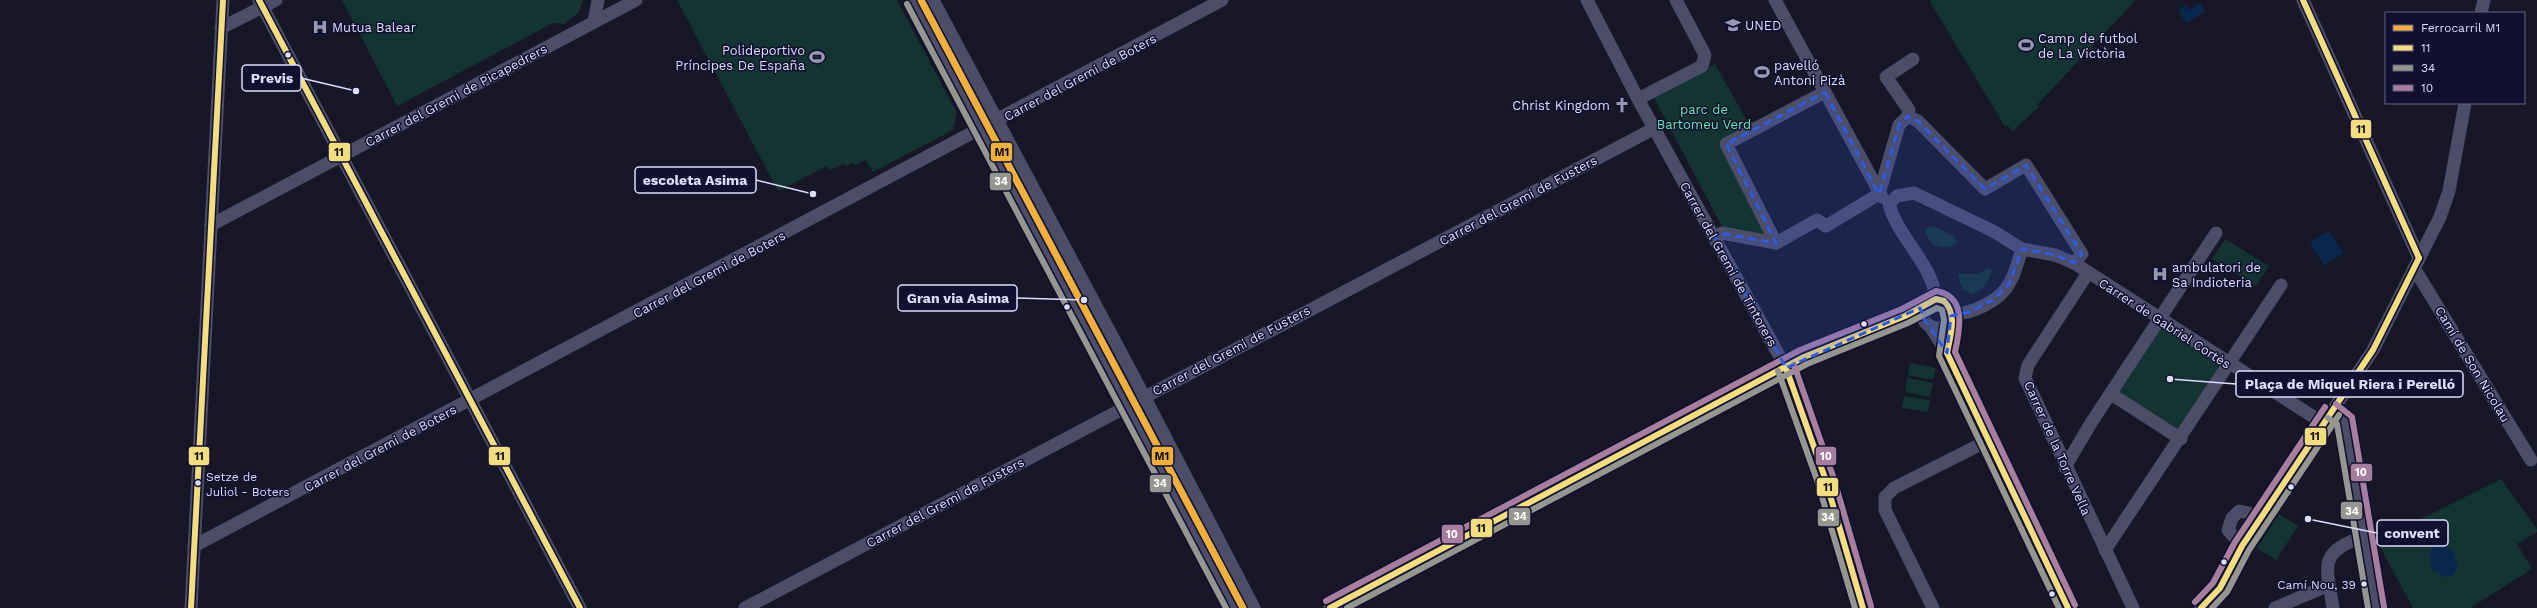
<svg xmlns="http://www.w3.org/2000/svg" width="2537" height="608" font-family="'Work Sans',sans-serif">
<style>
.green{fill:#133432}
.water{fill:#08294d}
.lines{fill:none;stroke-linecap:round;stroke-linejoin:round}
.minor{stroke:#4b4d69;stroke-width:13}
.bus-1-casing{stroke:#11102f;stroke-width:9}
.bus-2-casing{stroke:#11102f;stroke-width:9}
.bus-3-casing{stroke:#11102f;stroke-width:9}
.bus-1{stroke:#f3dd80;stroke-width:6}
.bus-2{stroke:#969691;stroke-width:6}
.bus-3{stroke:#a87e9e;stroke-width:6}
.rail-1-casing{stroke:#11102f;stroke-width:10}
.rail-1{stroke:#f1b03e;stroke-width:7}
.marked{fill:#305cdc;fill-opacity:0.2;stroke:#305cdc;stroke-width:3;stroke-dasharray:8 5;stroke-linejoin:round}
.bus-dot{fill:#dddeff;stroke:#11102f;stroke-width:1.5}
.labels{text-anchor:middle;stroke-width:3;stroke-linejoin:round;paint-order:stroke}
.bus-label{font-size:12px;fill:#dddeff;stroke:#11102f;text-anchor:start}
.poi-label{font-size:13px;fill:#dddeff;stroke:#11102f;text-anchor:start}
.street-label{font-size:13px;fill:#dddeff;stroke:#11102f}
.park-label{font-size:13px;fill:#5eeab5;stroke:#11102f}
.leader{fill:none;stroke:#dddeff;stroke-width:1.5}
.callout-dot{fill:#dddeff;stroke:#11102f;stroke-width:1.5}
.callout{fill:#11102f;stroke:#dddeff;stroke-width:1.5}
.callout-label{font-size:14px;text-anchor:middle;font-weight:bold;fill:#dddeff}
.line-badge{stroke:#11102f;stroke-width:1.5}
.badge-label{font-size:11px;text-anchor:middle;font-weight:bold;fill:#fff}
.pale-badge-label{font-size:11px;text-anchor:middle;font-weight:bold;fill:#111}
</style>
<rect width="100%" height="100%" fill="#171728"/>
<g class="green">
<polygon points="342,0 583,0 579,12 564,24 553,23 397,106"/>
<polygon points="677,0 897,0 957,113 953,130 873,172 865,160 855,166 853,163 845,166 844,163 829,171 827,166 778,191"/>
<polygon points="1932,0 2136,0 2037,105 2040,106 2013,131 2007,125 2005,127 1930,2"/>
<polygon points="1715,64 1752,130 1726,144 1776,243 1726,234 1653,96"/>
<path d="M1934 226 1953 236 1957 241C1953 250 1940 247 1932 244L1925 232 1928 227Z"/>
<polygon points="2225,239 2269,266 2256,286 2212,259"/>
<path d="M1988 269H1992C1990 280 1983 291 1972 294L1962 289 1958 274H1976Z"/>
<polygon points="2159,319 2229,364 2181,439 2111,394"/>
<polygon points="1910,363 1936,368 1933,380 1908,375"/>
<polygon points="1907,378 1933,383 1930,397 1905,392"/>
<polygon points="1904,396 1930,400 1928,412 1902,408"/>
<polygon points="2501,479 2537,529 2537,532 2517,544 2532,569 2470,608 2413,608 2377,541"/>
<polygon points="2279,514 2298,526 2276,560 2257,548"/>
</g>
<g class="water">
<polygon points="2200,3 2206,11 2186,23 2178,10 2185,5 2188,10"/>
<polygon points="2329,231 2343,253 2324,265 2310,242"/>
<polygon points="2438,545 2444,545 2455,554 2455,561 2458,566 2452,576 2441,577 2438,571 2432,571 2430,566 2432,560 2428,555 2434,546"/>
</g>
<g class="lines">
<g class="minor">
<polyline points="259,0 580,608"/>
<polyline points="914,0 1235,608"/>
<polyline points="933,0 1144,396 1254,608"/>
<polyline points="1587,0 1638,99 1786,368 1825,478 1863,608"/>
<polyline points="1775,0 1882,197"/>
<polyline points="2303,0 2419,258"/>
<polyline points="2481,13 2484,0"/>
<polyline points="594,22 598,0"/>
<polyline points="221,28 276,0"/>
<polyline points="1638,99 1702,66 1705,55 1676,0"/>
<polyline points="1908,116 1909,110 1886,77 1913,59"/>
<polyline points="211,225 636,0"/>
<polyline points="1714,236 1722,233 1776,243 1817,220 1826,226 1879,194 1899,125 1908,116 1918,121 1985,189 2026,165 2082,254 2074,263"/>
<polyline points="1776,243 1726,144 1825,92"/>
<polyline points="2022,249 2055,255 2074,263 2323,423"/>
<polyline points="2414,268 2531,460"/>
<polyline points="2088,273 2028,365 2025,378 2133,608"/>
<circle cx="1937" cy="313" r="15"/>
<path d="M1936 299C1932 263 1898 238 1889 204L1897 196 1914 193 1993 231 2022 249C2018 260 2016 272 2010 282 2001 301 1972 314 1952 314"/>
<polyline points="1930,326 1947,353 2068,608"/>
<polyline points="1947,353 1951,318"/>
<polyline points="2111,394 2181,439"/>
<polyline points="2332,411 2344,419 2376,608"/>
<polyline points="2065,467 2091,423 2216,233"/>
<polyline points="194,546 1222,0"/>
<polyline points="2242,546 2228,530 2232,518 2239,511 2263,516"/>
<polyline points="2105,550 2281,285"/>
<polyline points="191,608 223,0"/>
<polyline points="745,608 1655,128"/>
<polyline points="1330,608 1804,357 1905,316 1925,305"/>
<polyline points="1933,608 1885,510 1885,497 1894,488 1989,440"/>
<polyline points="2201,608 2220,588 2242,546 2373,350 2440,217 2449,191 2465,103"/>
<polyline points="2275,608 2329,585"/>
<path d="M2333 608C2326 564 2318 553 2364 536"/>
</g>
<defs>
<g id="bus-1">
<polyline points="259,0 580,608"/>
<polyline points="2303,0 2419,258"/>
<polyline points="1786,368 1825,478 1863,608"/>
<polyline points="191,608 223,0"/>
<path d="M1330 608 1804 357 1905 316 1936 299 1944 301C1958 315 1950 336 1947 353L2068 608"/>
<polyline points="2201,608 2220,588 2242,546 2373,350 2419,258"/>
</g>
<g id="bus-2">
<polyline points="907,4 1226,608"/>
<polyline points="1778,371 1817,480 1855,608"/>
<polyline points="2328,418 2337,424 2368,608"/>
<polyline points="1347,608 1807,364 1908,323 1937,308 1942,310 1944,320 1939,356 2059,608"/>
<polyline points="2212,608 2227,592 2249,550 2339,415"/>
</g>
<g id="bus-3">
<polyline points="1794,365 1833,476 1871,606"/>
<polyline points="2336,404 2352,417 2384,607"/>
<path d="M1326 601 1800 350 1902 309 1936 291C1967 296 1960 329 1955 352L2075 605"/>
<polyline points="2195,602 2213,583 2235,542 2325,407"/>
</g>
</defs>
<use href="#bus-1" class="bus-1-casing"/>
<use href="#bus-2" class="bus-2-casing"/>
<use href="#bus-3" class="bus-3-casing"/>
<use href="#bus-1" class="bus-1"/>
<use href="#bus-2" class="bus-2"/>
<use href="#bus-3" class="bus-3"/>
<defs>
<polyline id="rail-1" points="921,0 1243,608"/>
</defs>
<use href="#rail-1" class="rail-1-casing"/>
<use href="#rail-1" class="rail-1"/>
</g>
<path class="marked" d="M1825 92 1879 194 1899 125 1908 116 1918 121 1985 189 2026 165 2082 254 2074 263 2055 255 2022 249 2010 283 1993 300 1970 312 1951 316 1947 353 1924 319 1920 308 1786 368 1714 236 1726 234 1776 243 1726 144Z"/>
<defs>
<symbol id="university-bare" viewBox="-9 -9 18 18"><path d="M0-5L7-2L0 1L-7-2ZM-4 1L0 2.5L4 1V4Q0 6-4 4Z" fill="#9898b4" stroke="#11102f" stroke-width="2.5" paint-order="stroke"/></symbol>
<symbol id="hospital-bare" viewBox="-9 -9 18 18"><path d="M-5-5h3v3.5h4V-5h3V5h-3V1.5h-4V5h-3Z" fill="#9898b4" stroke="#11102f" stroke-width="2.5" paint-order="stroke"/></symbol>
<symbol id="stadium-bare" viewBox="-9 -9 18 18"><path d="M0-5a6.5 5 0 1 0 0 10a6.5 5 0 1 0 0-10ZM-3.5-1.8h7v3.6h-7Z" fill="#9898b4" stroke="#11102f" stroke-width="2.5" paint-order="stroke"/></symbol>
<symbol id="church-bare" viewBox="-9 -9 18 18"><path d="M-1.2-6h2.4v3.5h3.3v2.4h-3.3V6h-2.4V-.1h-3.3v-2.4h3.3Z" fill="#9898b4" stroke="#11102f" stroke-width="2.5" paint-order="stroke"/></symbol>
</defs>
<g fill-rule="evenodd">
<use href="#university-bare" x="1722" y="14" width="22" height="22"/>
<use href="#hospital-bare" x="309" y="16" width="22" height="22"/>
<use href="#stadium-bare" x="2015" y="34" width="22" height="22"/>
<use href="#stadium-bare" x="806" y="46" width="22" height="22"/>
<use href="#stadium-bare" x="1751" y="61" width="22" height="22"/>
<use href="#church-bare" x="1611" y="94" width="22" height="22"/>
<use href="#hospital-bare" x="2149" y="263" width="22" height="22"/>
</g>
<g class="bus-dot">
<circle cx="288" cy="55" r="3.5"/>
<circle cx="1067" cy="307" r="3.5"/>
<circle cx="1864" cy="324" r="3.5"/>
<circle cx="198" cy="483" r="3.5"/>
<circle cx="2291" cy="487" r="3.5"/>
<circle cx="2224" cy="562" r="3.5"/>
<circle cx="2364" cy="584" r="3.5"/>
<circle cx="2052" cy="594" r="3.5"/>
</g>
<g class="labels">
<g class="bus-label">
<text x="206" y="481">Setze de<tspan x="206" dy="15">Juliol - Boters</tspan></text>
<text x="2356" y="589" text-anchor="end">Camí Nou, 39</text>
</g>
<g class="poi-label">
<text x="1745" y="30">UNED</text>
<text x="332" y="32">Mutua Balear</text>
<text x="2038" y="43">Camp de futbol<tspan x="2038" dy="15">de La Victòria</tspan></text>
<text x="805" y="55" text-anchor="end">Polideportivo<tspan x="805" dy="15">Príncipes De España</tspan></text>
<text x="1774" y="70">pavelló<tspan x="1774" dy="15">Antoni Pizà</tspan></text>
<text x="1610" y="110" text-anchor="end">Christ Kingdom</text>
<text x="2172" y="272">ambulatori de<tspan x="2172" dy="15">Sa Indioteria</tspan></text>
</g>
<g class="street-label">
<text transform="translate(1080 77) rotate(-28)" y="5">Carrer del Gremi de Boters</text>
<text transform="translate(456 95) rotate(-28)" y="5">Carrer del Gremi de Picapedrers</text>
<text transform="translate(1518 200) rotate(-28)" y="5">Carrer del Gremi de Fusters</text>
<text transform="translate(1729 264) rotate(61)" y="5">Carrer del Gremi de Tintorers</text>
<text transform="translate(709 274) rotate(-28)" y="5">Carrer del Gremi de Boters</text>
<text transform="translate(2165 323) rotate(33)" y="5">Carrer de Gabriel Cortès</text>
<text transform="translate(1231 350) rotate(-28)" y="5">Carrer del Gremi de Fusters</text>
<text transform="translate(2473 364) rotate(59)" y="5">Camí de Son Nicolau</text>
<text transform="translate(380 448) rotate(-28)" y="5">Carrer del Gremi de Boters</text>
<text transform="translate(2058 448) rotate(66)" y="5">Carrer de la Torre Vella</text>
<text transform="translate(945 502) rotate(-28)" y="5">Carrer del Gremi de Fusters</text>
</g>
<g class="park-label">
<text x="1704" y="114">parc de<tspan x="1704" dy="15">Bartomeu Verd</tspan></text>
</g>
</g>
<path class="leader" d="M356 91L301 78M813 194L756 180M1084 300L1017 298M2170 379L2236 384M2308 519L2377 533"/>
<g class="callout-dot">
<circle cx="356" cy="91" r="4"/>
<circle cx="813" cy="194" r="4"/>
<circle cx="1084" cy="300" r="4"/>
<circle cx="2170" cy="379" r="4"/>
<circle cx="2308" cy="519" r="4"/>
</g>
<g class="callout">
<rect x="242" y="65" width="59" height="26" rx="4"/>
<rect x="635" y="167" width="121" height="26" rx="4"/>
<rect x="898" y="285" width="119" height="26" rx="4"/>
<rect x="2236" y="371" width="227" height="26" rx="4"/>
<rect x="2377" y="520" width="71" height="26" rx="4"/>
</g>
<g class="callout-label">
<text x="272" y="83">Previs</text>
<text x="695" y="185">escoleta Asima</text>
<text x="958" y="303">Gran via Asima</text>
<text x="2350" y="389">Plaça de Miquel Riera i Perelló</text>
<text x="2412" y="538">convent</text>
</g>
<g class="line-badge">
<rect x="2350" y="119" width="22" height="20" rx="4" fill="#f3dd80"/>
<rect x="328" y="142" width="23" height="20" rx="4" fill="#f3dd80"/>
<rect x="990" y="142" width="23" height="20" rx="4" fill="#f1b03e"/>
<rect x="989" y="172" width="23" height="19" rx="4" fill="#969691"/>
<rect x="2304" y="427" width="23" height="19" rx="4" fill="#f3dd80"/>
<rect x="188" y="446" width="22" height="20" rx="4" fill="#f3dd80"/>
<rect x="1151" y="446" width="23" height="20" rx="4" fill="#f1b03e"/>
<rect x="488" y="446" width="23" height="20" rx="4" fill="#f3dd80"/>
<rect x="1815" y="446" width="22" height="20" rx="4" fill="#a87e9e"/>
<rect x="2350" y="463" width="23" height="19" rx="4" fill="#a87e9e"/>
<rect x="1149" y="474" width="23" height="19" rx="4" fill="#969691"/>
<rect x="1816" y="477" width="23" height="20" rx="4" fill="#f3dd80"/>
<rect x="2340" y="501" width="23" height="19" rx="4" fill="#969691"/>
<rect x="1508" y="507" width="23" height="19" rx="4" fill="#969691"/>
<rect x="1817" y="508" width="23" height="19" rx="4" fill="#969691"/>
<rect x="1470" y="518" width="23" height="20" rx="4" fill="#f3dd80"/>
<rect x="1441" y="524" width="23" height="20" rx="4" fill="#a87e9e"/>
</g>
<g class="badge-label">
<text x="1001" y="185">34</text>
<text x="1826" y="460">10</text>
<text x="2361" y="476">10</text>
<text x="1160" y="487">34</text>
<text x="2352" y="515">34</text>
<text x="1520" y="520">34</text>
<text x="1828" y="521">34</text>
<text x="1452" y="538">10</text>
</g>
<g class="pale-badge-label">
<text x="2361" y="133">11</text>
<text x="339" y="156">11</text>
<text x="1002" y="156">M1</text>
<text x="2315" y="440">11</text>
<text x="199" y="460">11</text>
<text x="1162" y="460">M1</text>
<text x="500" y="460">11</text>
<text x="1828" y="491">11</text>
<text x="1481" y="532">11</text>
</g>
<rect x="2385" y="12" width="140" height="92" fill="#11102f" stroke="#636282"/>
<rect x="2393" y="25" width="20" height="6" fill="#f1b03e" stroke="#636282"/>
<text x="2421" y="32" font-size="12" fill="#dddeff">Ferrocarril M1</text>
<rect x="2393" y="45" width="20" height="6" fill="#f3dd80" stroke="#636282"/>
<text x="2421" y="52" font-size="12" fill="#dddeff">11</text>
<rect x="2393" y="65" width="20" height="6" fill="#969691" stroke="#636282"/>
<text x="2421" y="72" font-size="12" fill="#dddeff">34</text>
<rect x="2393" y="85" width="20" height="6" fill="#a87e9e" stroke="#636282"/>
<text x="2421" y="92" font-size="12" fill="#dddeff">10</text>
</svg>
